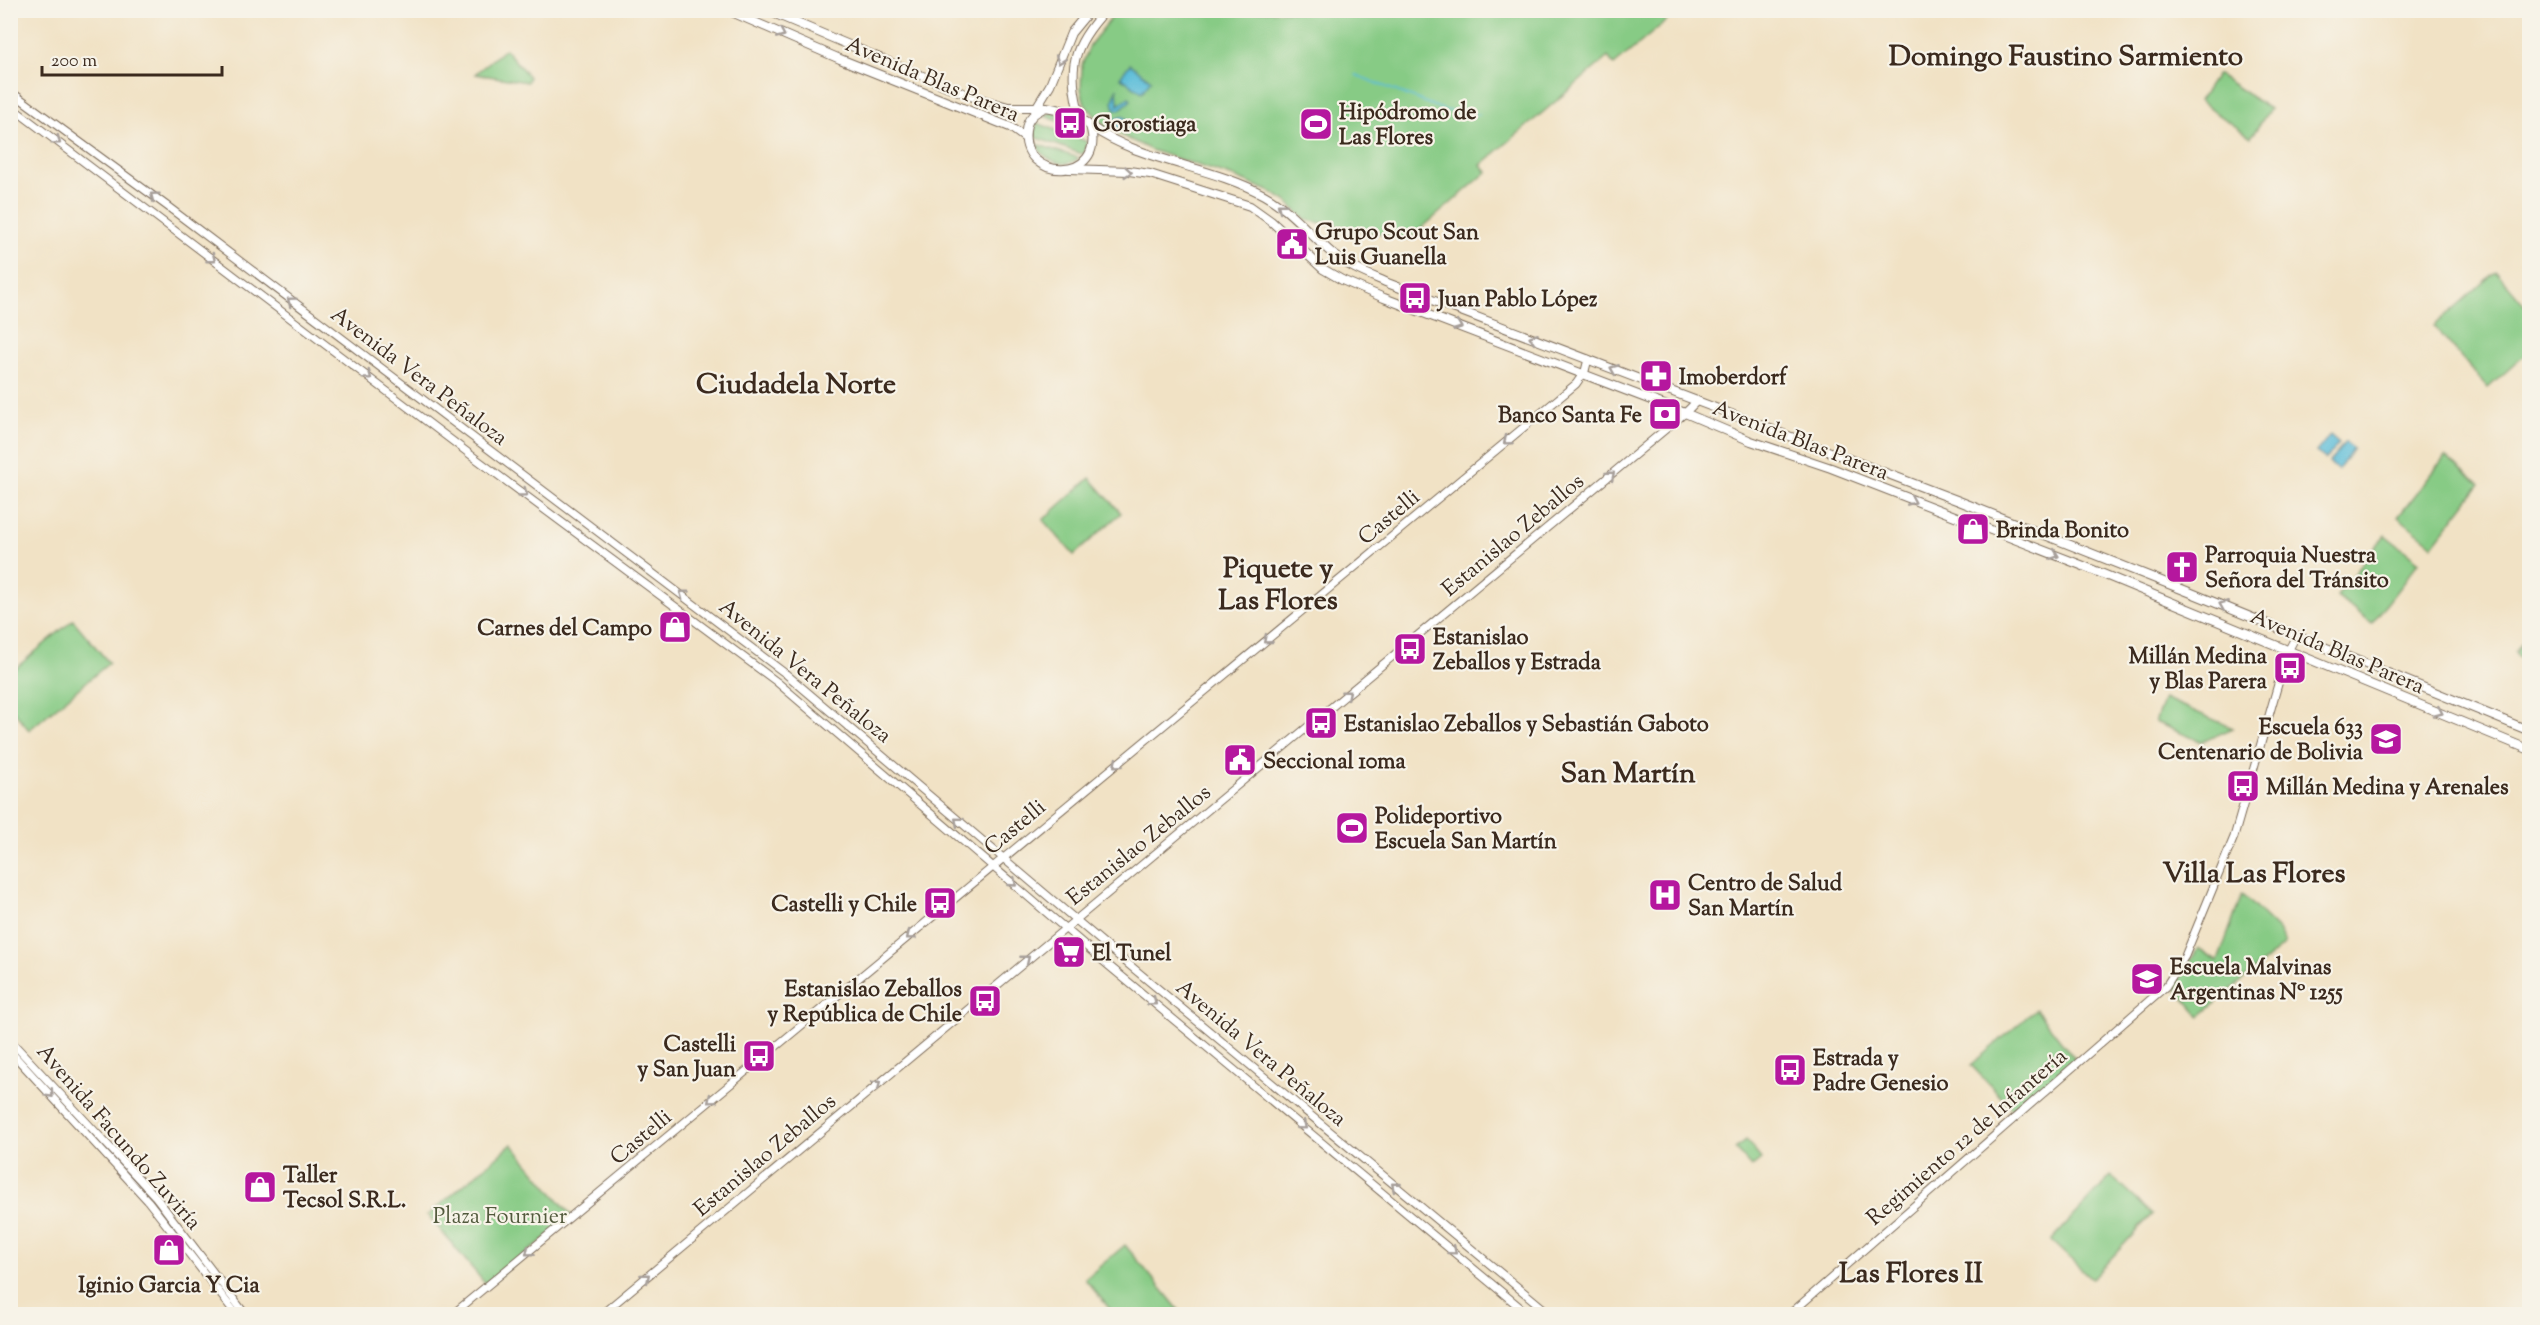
<svg xmlns="http://www.w3.org/2000/svg" width="2540" height="1325" font-family="'Sorts Mill Goudy',serif">
<style>
.green{fill:#87cb85;stroke:#617a52;stroke-width:1.5}
.water{fill:#5bbdd9;stroke:#4b747c;stroke-width:1.5}
.lines{fill:none;stroke-linecap:round;stroke-linejoin:round}
.stream{stroke:#5bbdd9;stroke-width:1.5}
.secondary-casing{stroke:#7b6a58;stroke-width:9}
.primary-casing{stroke:#7b6a58;stroke-width:10}
.secondary{stroke:#fff;stroke-width:7}
.primary{stroke:#fff;stroke-width:8}
.oneway{stroke:#a79f9a}
.labels{text-anchor:middle;stroke-width:4.5;stroke-linejoin:round;paint-order:stroke}
.street-label{font-size:22px;fill:#3b2a1e;stroke:#f7f3e8}
.poi-label{font-size:22px;font-weight:bold;fill:#3b2a1e;stroke:#f7f3e8;text-anchor:start}
.park-label{font-size:22px;fill:#525a3d;stroke:#f7f3e8}
.district-label{font-size:28px;font-weight:bold;fill:#3b2a1e;stroke:#f7f3e8}
</style>
<rect width="100%" height="100%" fill="#f7f3e8"/>
<filter id="ink" filterUnits="userSpaceOnUse"><feTurbulence type="fractalNoise" baseFrequency=".0167" numOctaves="2"/><feDisplacementMap in="SourceGraphic" scale="12" xChannelSelector="R" yChannelSelector="G"/><feConvolveMatrix kernelMatrix="1 2 1 2 8 2 1 2 1" color-interpolation-filters="sRGB"/></filter>
<filter id="wash" filterUnits="userSpaceOnUse"><feTurbulence type="fractalNoise" baseFrequency=".008" numOctaves="4" result="noise"/><feDisplacementMap in="SourceGraphic" scale="24" xChannelSelector="R" yChannelSelector="G"/><feGaussianBlur stdDeviation="1.35" result="paint"/><feColorMatrix in="noise" values="0 0 0 0 0 0 0 0 0 0 0 0 0 0 0 0 0 1.4 0 .05"/><feComposite in="paint" operator="in"/></filter>
<g filter="url(#wash)">
<rect width="100%" height="100%" fill="#f1e2c5"/>
<g class="green">
<polygon points="1117,11 1678,11 1614,65 1608,57 1481,165 1487,172 1409,239 1306,220 1286,201 1269,191 1231,176 1151,150 1108,129 1085,105 1081,89 1082,65 1090,45"/>
<polygon points="505,49 529,77 527,82 475,74"/>
<polygon points="2217,74 2270,109 2251,137 2199,101"/>
<polygon points="1052,112 1076,120 1086,131 1044,116"/>
<polygon points="1037,123 1086,141 1087,146 1084,153 1081,154 1032,136"/>
<path d="M1036 144 1079 158C1064 170 1043 160 1036 144Z"/>
<polygon points="2496,271 2529,310 2529,351 2488,388 2434,326"/>
<polygon points="2445,457 2480,484 2433,545 2398,517"/>
<polygon points="1090,478 1121,513 1074,555 1043,520"/>
<polygon points="2385,535 2419,562 2372,623 2337,596"/>
<polygon points="73,620 109,663 29,730 11,708 11,672"/>
<polygon points="2529,633 2529,654 2524,661 2515,653"/>
<polygon points="2164,698 2233,728 2202,742 2155,722"/>
<polygon points="2242,895 2278,930 2285,944 2200,1016 2177,990 2179,980 2198,948 2218,961"/>
<polygon points="2036,1009 2075,1059 2014,1111 1971,1065"/>
<polygon points="1746,1140 1761,1159 1751,1167 1735,1149"/>
<polygon points="512,1144 572,1216 487,1286 428,1215"/>
<polygon points="2111,1176 2152,1214 2092,1279 2051,1241"/>
<polygon points="1125,1245 1179,1310 1174,1314 1114,1314 1085,1279"/>
</g>
<g class="water">
<polygon points="1130,64 1151,80 1142,92 1120,77"/>
<polygon points="1117,88 1118,105 1129,97 1131,100 1119,110 1115,110 1113,101"/>
<polygon points="1123,116 1132,124 1129,130 1114,127 1112,124 1114,119"/>
<polygon points="2330,435 2339,443 2326,459 2316,452"/>
<polygon points="2345,442 2353,449 2338,470 2329,463"/>
</g>
<g class="lines">
<polyline class="stream" points="1356,75 1444,110 1479,115"/>
</g>
</g>
<g filter="url(#ink)">
<g class="lines">
<defs>
<g id="secondary">
<polyline points="10,91 167,206 786,674 1115,953 1550,1314"/>
<polyline points="10,106 471,455 777,682 1108,965 1528,1314"/>
<polyline points="10,1040 155,1196 245,1314"/>
<polyline points="10,1051 148,1201 236,1314"/>
<polyline points="453,1314 1576,384 1585,371 1588,359"/>
<polyline points="602,1314 1685,413 1697,401"/>
<polyline points="1790,1314 2166,986 2185,956 2234,837 2287,653 2296,636"/>
</g>
<g id="primary">
<polyline points="727,10 840,59 1010,127 1025,138"/>
<polyline points="766,10 970,96 1008,107 1046,107"/>
<path d="M1046 107 1072 112 1090 126C1108 183 1019 183 1026 130 1027 118 1035 112 1046 107Z"/>
<polyline points="1036,108 1050,85 1071,33 1090,10"/>
<path d="M1080 116C1067 69 1072 46 1106 10"/>
<path d="M1090 126C1141 162 1209 165 1264 195 1290 209 1310 235 1333 254 1350 268 1370 275 1390 284L1959 501 2189 592 2530 731"/>
<polyline points="1069,169 1129,171 1150,174 1250,206 1271,221 1323,269 1342,280 1384,298 1685,413 1751,441 1831,468 2081,565 2530,750"/>
</g>
</defs>
<use href="#secondary" class="secondary-casing"/>
<use href="#primary" class="primary-casing"/>
<use href="#secondary" class="secondary"/>
<use href="#primary" class="primary"/>
</g>
<defs><path id="oneway-chevron" d="M-2-3.5L2.5 0L-2 3.5" fill="none" stroke-width="1.6" stroke-linecap="round" stroke-linejoin="round" transform="scale(1.5)"/></defs>
<g class="oneway">
<use href="#oneway-chevron" transform="translate(781 34) rotate(23)"/>
<use href="#oneway-chevron" transform="translate(1060 60) rotate(110)"/>
<use href="#oneway-chevron" transform="translate(57 141) rotate(37)"/>
<use href="#oneway-chevron" transform="translate(1128 172) rotate(5)"/>
<use href="#oneway-chevron" transform="translate(154 196) rotate(-143)"/>
<use href="#oneway-chevron" transform="translate(1281 207) rotate(-142)"/>
<use href="#oneway-chevron" transform="translate(212 259) rotate(38)"/>
<use href="#oneway-chevron" transform="translate(291 301) rotate(-143)"/>
<use href="#oneway-chevron" transform="translate(1458 326) rotate(21)"/>
<use href="#oneway-chevron" transform="translate(1533 338) rotate(-159)"/>
<use href="#oneway-chevron" transform="translate(1614 369) rotate(-158)"/>
<use href="#oneway-chevron" transform="translate(368 376) rotate(37)"/>
<use href="#oneway-chevron" transform="translate(1507 441) rotate(141)"/>
<use href="#oneway-chevron" transform="translate(1611 475) rotate(-40)"/>
<use href="#oneway-chevron" transform="translate(524 493) rotate(36)"/>
<use href="#oneway-chevron" transform="translate(1912 501) rotate(23)"/>
<use href="#oneway-chevron" transform="translate(2055 555) rotate(21)"/>
<use href="#oneway-chevron" transform="translate(683 594) rotate(-143)"/>
<use href="#oneway-chevron" transform="translate(2223 605) rotate(-158)"/>
<use href="#oneway-chevron" transform="translate(1267 640) rotate(140)"/>
<use href="#oneway-chevron" transform="translate(1347 694) rotate(-39)"/>
<use href="#oneway-chevron" transform="translate(2439 712) rotate(23)"/>
<use href="#oneway-chevron" transform="translate(1117 764) rotate(140)"/>
<use href="#oneway-chevron" transform="translate(958 821) rotate(-140)"/>
<use href="#oneway-chevron" transform="translate(1013 883) rotate(41)"/>
<use href="#oneway-chevron" transform="translate(910 936) rotate(141)"/>
<use href="#oneway-chevron" transform="translate(1026 959) rotate(-39)"/>
<use href="#oneway-chevron" transform="translate(1153 1002) rotate(39)"/>
<use href="#oneway-chevron" transform="translate(877 1084) rotate(-40)"/>
<use href="#oneway-chevron" transform="translate(50 1094) rotate(47)"/>
<use href="#oneway-chevron" transform="translate(711 1100) rotate(140)"/>
<use href="#oneway-chevron" transform="translate(1303 1126) rotate(40)"/>
<use href="#oneway-chevron" transform="translate(1395 1186) rotate(-140)"/>
<use href="#oneway-chevron" transform="translate(1453 1251) rotate(40)"/>
<use href="#oneway-chevron" transform="translate(529 1252) rotate(141)"/>
<use href="#oneway-chevron" transform="translate(646 1277) rotate(-40)"/>
</g>
</g>
<defs>
<symbol id="bus-square" viewBox="-11 -11 22 22"><rect x="-9" y="-9" width="18" height="18" rx="4" fill="#b5179e" stroke="#f7f3e8"/><path d="M-5-6H5V4H4V6H2V4H-2V6H-4V4H-5ZM-3.5-4V0h7V-4ZM-3.5 1.2v1.5H-2V1.2ZM2 1.2v1.5H3.5V1.2Z" fill="#fff"/></symbol>
<symbol id="stadium-square" viewBox="-11 -11 22 22"><rect x="-9" y="-9" width="18" height="18" rx="4" fill="#b5179e" stroke="#f7f3e8"/><path d="M0-5a6.5 5 0 1 0 0 10a6.5 5 0 1 0 0-10ZM-3.5-1.8h7v3.6h-7Z" fill="#fff"/></symbol>
<symbol id="civic-square" viewBox="-11 -11 22 22"><rect x="-9" y="-9" width="18" height="18" rx="4" fill="#b5179e" stroke="#f7f3e8"/><path d="M-.6-6.5H3V-4.5H.6V-3L4-1V1h2V6H-6V1h2V-1L-.6-3ZM-1.2 2.5V6h2.4V2.5Z" fill="#fff"/></symbol>
<symbol id="pharmacy-square" viewBox="-11 -11 22 22"><rect x="-9" y="-9" width="18" height="18" rx="4" fill="#b5179e" stroke="#f7f3e8"/><path d="M-2-6h4v4h4v4h-4v4h-4v-4h-4v-4h4Z" fill="#fff"/></symbol>
<symbol id="bank-square" viewBox="-11 -11 22 22"><rect x="-9" y="-9" width="18" height="18" rx="4" fill="#b5179e" stroke="#f7f3e8"/><path d="M-6-4H6V4H-6ZM0-2.3a2.3 2.3 0 1 0 0 4.6a2.3 2.3 0 1 0 0-4.6Z" fill="#fff"/></symbol>
<symbol id="shop-square" viewBox="-11 -11 22 22"><rect x="-9" y="-9" width="18" height="18" rx="4" fill="#b5179e" stroke="#f7f3e8"/><path d="M-5-2.5h2.3a2.7 3.5 0 0 1 5.4 0H5L5.5 6h-11ZM-1.5-2.5h3a1.5 2.3 0 0 0-3 0Z" fill="#fff"/></symbol>
<symbol id="church-square" viewBox="-11 -11 22 22"><rect x="-9" y="-9" width="18" height="18" rx="4" fill="#b5179e" stroke="#f7f3e8"/><path d="M-1.2-6h2.4v3.5h3.3v2.4h-3.3V6h-2.4V-.1h-3.3v-2.4h3.3Z" fill="#fff"/></symbol>
<symbol id="school-square" viewBox="-11 -11 22 22"><rect x="-9" y="-9" width="18" height="18" rx="4" fill="#b5179e" stroke="#f7f3e8"/><path d="M0-5L7-2L0 1L-7-2ZM-4 1L0 2.5L4 1V4Q0 6-4 4Z" fill="#fff"/></symbol>
<symbol id="hospital-square" viewBox="-11 -11 22 22"><rect x="-9" y="-9" width="18" height="18" rx="4" fill="#b5179e" stroke="#f7f3e8"/><path d="M-5-5h3v3.5h4V-5h3V5h-3V1.5h-4V5h-3Z" fill="#fff"/></symbol>
<symbol id="supermarket-square" viewBox="-11 -11 22 22"><rect x="-9" y="-9" width="18" height="18" rx="4" fill="#b5179e" stroke="#f7f3e8"/><path d="M-6-5.5h2.5l.6 2H6L4.5 2H-2.5L-4.4-4H-6ZM-1.5 3.2a1.3 1.3 0 1 0 .1 0ZM3 3.2a1.3 1.3 0 1 0 .1 0Z" fill="#fff"/></symbol>
</defs>
<g fill-rule="evenodd">
<use href="#bus-square" x="1051" y="104" width="38" height="38"/>
<use href="#stadium-square" x="1297" y="105" width="38" height="38"/>
<use href="#civic-square" x="1273" y="225" width="38" height="38"/>
<use href="#bus-square" x="1396" y="279" width="38" height="38"/>
<use href="#pharmacy-square" x="1637" y="357" width="38" height="38"/>
<use href="#bank-square" x="1646" y="395" width="38" height="38"/>
<use href="#shop-square" x="1954" y="510" width="38" height="38"/>
<use href="#church-square" x="2163" y="548" width="38" height="38"/>
<use href="#shop-square" x="656" y="608" width="38" height="38"/>
<use href="#bus-square" x="1391" y="630" width="38" height="38"/>
<use href="#bus-square" x="2271" y="649" width="38" height="38"/>
<use href="#bus-square" x="1302" y="704" width="38" height="38"/>
<use href="#school-square" x="2367" y="720" width="38" height="38"/>
<use href="#civic-square" x="1221" y="741" width="38" height="38"/>
<use href="#bus-square" x="2224" y="767" width="38" height="38"/>
<use href="#stadium-square" x="1333" y="809" width="38" height="38"/>
<use href="#hospital-square" x="1646" y="876" width="38" height="38"/>
<use href="#bus-square" x="921" y="884" width="38" height="38"/>
<use href="#supermarket-square" x="1050" y="933" width="38" height="38"/>
<use href="#school-square" x="2128" y="960" width="38" height="38"/>
<use href="#bus-square" x="966" y="982" width="38" height="38"/>
<use href="#bus-square" x="740" y="1037" width="38" height="38"/>
<use href="#bus-square" x="1771" y="1051" width="38" height="38"/>
<use href="#shop-square" x="241" y="1168" width="38" height="38"/>
<use href="#shop-square" x="150" y="1231" width="38" height="38"/>
</g>
<g class="labels">
<g class="street-label">
<text transform="translate(933 78) rotate(23)" y="8">Avenida Blas Parera</text>
<text transform="translate(420 375) rotate(37)" y="8">Avenida Vera Peñaloza</text>
<text transform="translate(1801 439) rotate(21)" y="8">Avenida Blas Parera</text>
<text transform="translate(1388 516) rotate(-40)" y="8">Castelli</text>
<text transform="translate(1512 534) rotate(-40)" y="8">Estanislao Zeballos</text>
<text transform="translate(2338 650) rotate(23)" y="8">Avenida Blas Parera</text>
<text transform="translate(806 670) rotate(39)" y="8">Avenida Vera Peñaloza</text>
<text transform="translate(1014 826) rotate(-40)" y="8">Castelli</text>
<text transform="translate(1138 844) rotate(-39)" y="8">Estanislao Zeballos</text>
<text transform="translate(1262 1052) rotate(40)" y="8">Avenida Vera Peñaloza</text>
<text transform="translate(120 1136) rotate(49)" y="8">Avenida Facundo Zuviría</text>
<text transform="translate(640 1136) rotate(-40)" y="8">Castelli</text>
<text transform="translate(1966 1136) rotate(-41)" y="8">Regimiento 12 de Infantería</text>
<text transform="translate(764 1154) rotate(-40)" y="8">Estanislao Zeballos</text>
</g>
<g class="poi-label">
<text x="1339" y="119">Hipódromo de<tspan x="1339" dy="25">Las Flores</tspan></text>
<text x="1093" y="131">Gorostiaga</text>
<text x="1315" y="239">Grupo Scout San<tspan x="1315" dy="25">Luis Guanella</tspan></text>
<text x="1438" y="306">Juan Pablo López</text>
<text x="1679" y="384">Imoberdorf</text>
<text x="1642" y="422" text-anchor="end">Banco Santa Fe</text>
<text x="1996" y="537">Brinda Bonito</text>
<text x="2205" y="562">Parroquia Nuestra<tspan x="2205" dy="25">Señora del Tránsito</tspan></text>
<text x="652" y="635" text-anchor="end">Carnes del Campo</text>
<text x="1433" y="644">Estanislao<tspan x="1433" dy="25">Zeballos y Estrada</tspan></text>
<text x="2267" y="663" text-anchor="end">Millán Medina<tspan x="2267" dy="25">y Blas Parera</tspan></text>
<text x="1344" y="731">Estanislao Zeballos y Sebastián Gaboto</text>
<text x="2363" y="734" text-anchor="end">Escuela 633<tspan x="2363" dy="25">Centenario de Bolivia</tspan></text>
<text x="1263" y="768">Seccional 10ma</text>
<text x="2266" y="794">Millán Medina y Arenales</text>
<text x="1375" y="823">Polideportivo<tspan x="1375" dy="25">Escuela San Martín</tspan></text>
<text x="1688" y="890">Centro de Salud<tspan x="1688" dy="25">San Martín</tspan></text>
<text x="917" y="911" text-anchor="end">Castelli y Chile</text>
<text x="1092" y="960">El Tunel</text>
<text x="2170" y="974">Escuela Malvinas<tspan x="2170" dy="25">Argentinas Nº 1255</tspan></text>
<text x="962" y="996" text-anchor="end">Estanislao Zeballos<tspan x="962" dy="25">y República de Chile</tspan></text>
<text x="736" y="1051" text-anchor="end">Castelli<tspan x="736" dy="25">y San Juan</tspan></text>
<text x="1813" y="1065">Estrada y<tspan x="1813" dy="25">Padre Genesio</tspan></text>
<text x="283" y="1182">Taller<tspan x="283" dy="25">Tecsol S.R.L.</tspan></text>
<text x="169" y="1292" text-anchor="middle">Iginio Garcia Y Cia</text>
</g>
<g class="park-label">
<text x="500" y="1223">Plaza Fournier</text>
</g>
<g class="district-label">
<text x="2066" y="65">Domingo Faustino Sarmiento</text>
<text x="796" y="393">Ciudadela Norte</text>
<text x="1278" y="577">Piquete y<tspan x="1278" dy="32">Las Flores</tspan></text>
<text x="1628" y="782">San Martín</text>
<text x="2254" y="882">Villa Las Flores</text>
<text x="1911" y="1282">Las Flores II</text>
</g>
</g>
<rect width="2540" height="1325" fill="none" stroke="#f7f3e8" stroke-width="36"/>
<path d="M42 66v9h180v-9" fill="none" stroke="#3b2a1e" stroke-width="3"/>
<text x="51" y="66" font-size="18" fill="#3b2a1e" stroke="#f7f3e8" stroke-width="4.5" paint-order="stroke">200 m</text>
</svg>
